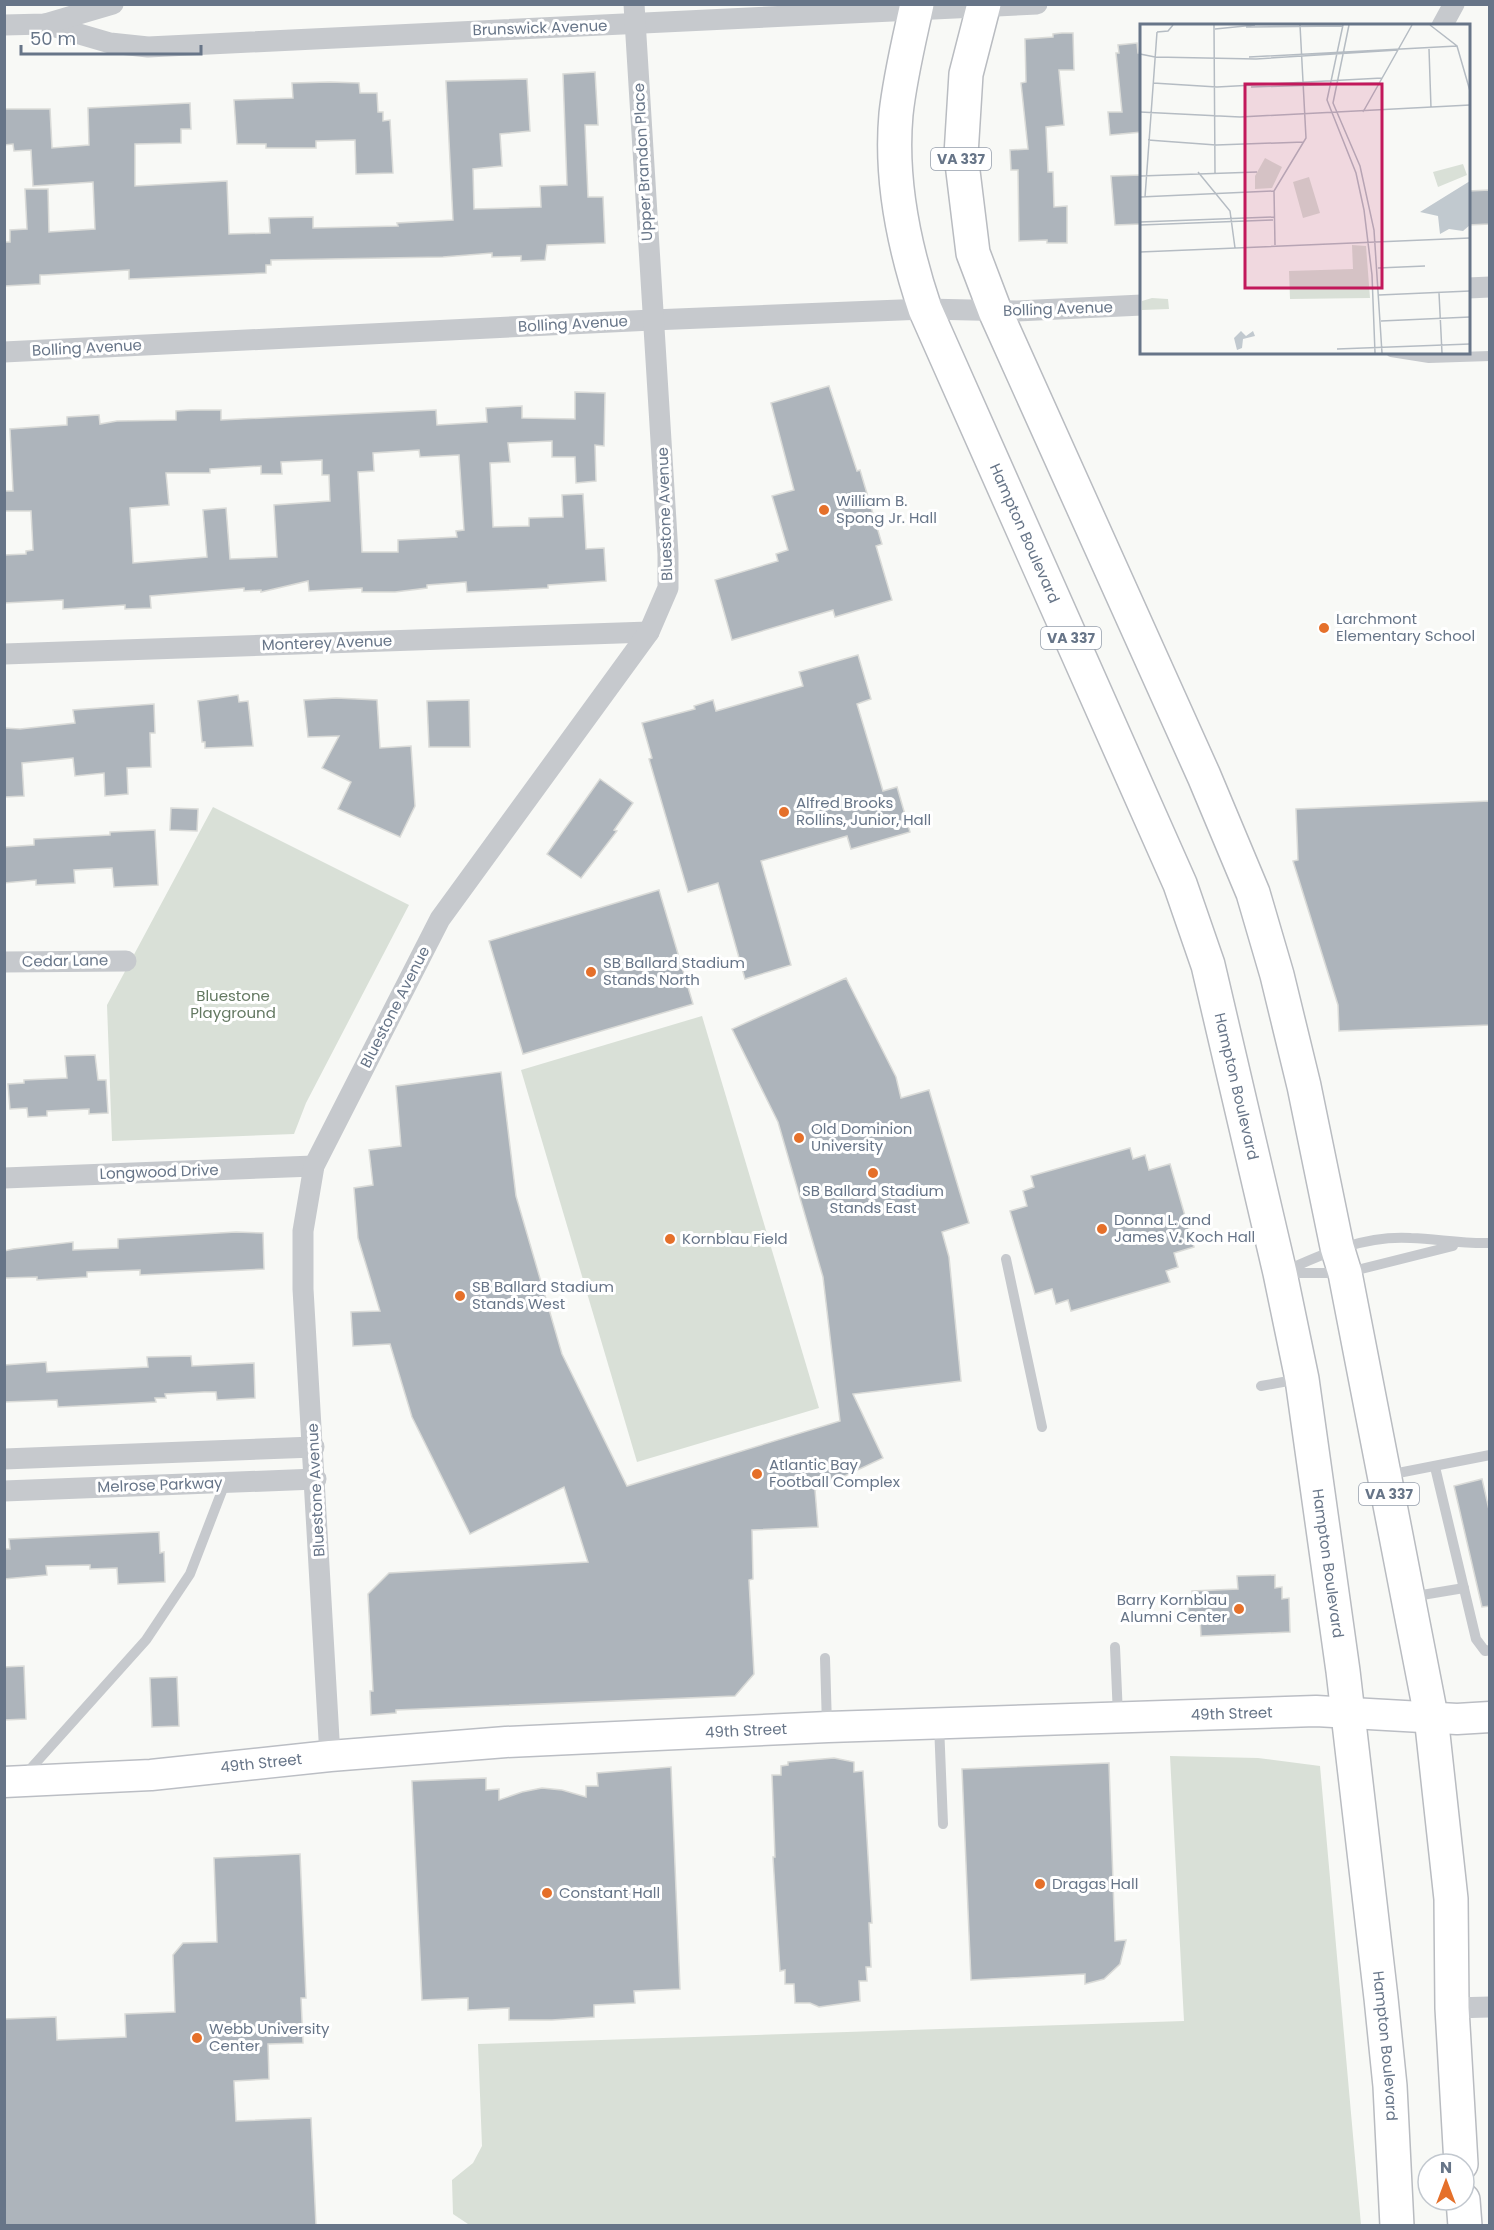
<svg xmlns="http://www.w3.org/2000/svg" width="1494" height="2230" font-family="Poppins,sans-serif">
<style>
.green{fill:#d9e0d7}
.building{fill:#adb4bb;stroke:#dadbd8;stroke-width:1.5;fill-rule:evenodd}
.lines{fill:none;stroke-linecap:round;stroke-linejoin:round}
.secondary-casing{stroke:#bbbec4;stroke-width:33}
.primary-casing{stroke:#b9bcc1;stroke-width:36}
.lane{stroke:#c6c9cd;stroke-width:10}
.street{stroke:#c6c9cd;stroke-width:21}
.secondary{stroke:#fff;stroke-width:30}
.primary{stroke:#fff;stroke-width:33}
.poi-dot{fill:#e5702a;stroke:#fff;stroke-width:2}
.labels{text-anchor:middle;stroke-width:6;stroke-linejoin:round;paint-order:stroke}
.shield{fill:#fff;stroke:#959eac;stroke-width:1.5}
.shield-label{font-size:14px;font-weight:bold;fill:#677588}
.street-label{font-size:15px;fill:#677588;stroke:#fff}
.poi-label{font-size:15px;fill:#677588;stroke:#fff;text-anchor:start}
.park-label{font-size:15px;fill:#647962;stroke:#fff}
.inset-road{fill:none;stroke:#b5bcc3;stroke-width:1.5}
.view{fill:#c2185b;fill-opacity:0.15;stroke:#c2185b;stroke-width:3}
.inset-edge{fill:none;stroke:#677588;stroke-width:3}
</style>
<rect width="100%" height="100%" fill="#f8f9f6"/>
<g class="green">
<polygon points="213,807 409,905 306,1103 294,1134 112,1141 107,1005"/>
<polygon points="702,1016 819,1408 637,1462 521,1070"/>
<polygon points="1170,1756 1258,1758 1320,1766 1361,2225 471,2226 453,2214 452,2180 473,2163 482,2146 478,2044 1184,2021"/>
</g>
<g class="building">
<polygon points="1062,33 1073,33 1074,70 1059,70 1064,125 1046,127 1048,172 1053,172 1054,207 1067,206 1067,243 1047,243 1047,240 1019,241 1018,170 1011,170 1010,150 1028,149 1021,83 1026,82 1025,39 1053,37 1053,34"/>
<polygon points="1137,43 1138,53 1142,53 1142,132 1110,135 1108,112 1122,112 1116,53 1119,53 1118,45"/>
<polygon points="595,72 598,125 585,125 588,197 603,197 605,243 547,245 545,260 521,261 521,256 492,257 492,253 443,257 271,260 271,265 266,265 266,273 129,279 129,270 44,275 40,275 40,284 4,286 4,242 10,242 10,230 27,229 25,189 48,189 49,232 95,229 93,182 33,186 31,150 14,151 13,144 4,145 4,109 50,109 52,148 89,145 88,108 190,103 191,129 181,129 181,143 135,144 135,186 227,181 229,234 270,233 269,218 313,217 313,228 398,226 397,223 453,220 446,81 527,79 530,131 500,134 502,166 473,169 474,209 541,207 540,186 567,185 563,74"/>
<polygon points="330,82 359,83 360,93 377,93 378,112 383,112 383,121 390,120 393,173 356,174 355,140 316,141 316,148 266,148 266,144 237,144 234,100 293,98 292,83"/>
<polygon points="1142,175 1142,224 1115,225 1111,176"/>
<polygon points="1490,190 1490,224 1468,225 1468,191"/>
<polygon points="829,386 857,471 860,470 882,544 876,546 892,600 835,617 833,610 732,640 715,580 778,561 776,554 788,550 772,496 794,490 771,403"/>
<path d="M575 392 605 393 604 446 595 445 596 481 576 483 575 457H552V441L508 443 510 462 490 463 493 527 529 526V518L563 517 562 495 583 494 586 549 604 548 606 581 548 585V588L467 592 466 582 427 585V588L395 592H362V588L309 591 308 581 261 592V590L244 591V588L150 596 151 608 125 609V605L63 609V600L4 603V555L26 554V551L33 550 31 511H4V491H13L10 429 67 425V417L99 415 100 424 117 421 176 420V411L191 410H221V420L436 410 437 425 487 422 486 408 522 406V418L575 419ZM419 450 420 457 459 455 464 530 456 531 457 537 398 540V552H362L358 472 374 471 373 453ZM322 460V475H329L330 501 274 505 277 557 230 559 226 508 203 510 207 557 133 563 130 508 169 505 166 473H210V469L261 466V474H282L281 462Z"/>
<polygon points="858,655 871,699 857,704 883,791 897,787 910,832 851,849 847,836 761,861 791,965 745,979 718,883 688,892 649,759 652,758 642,723 695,709 694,706 713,700 716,711 803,686 799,672"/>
<polygon points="238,695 239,702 248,701 253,746 205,748 205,742 202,742 198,701"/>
<polygon points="336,698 377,700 380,748 411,746 415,806 400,837 338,809 351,782 322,768 339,736 308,737 304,700"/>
<polygon points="469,700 470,747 429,747 427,701"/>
<polygon points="154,704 155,733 150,733 151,767 127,768 128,794 105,796 104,773 75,776 73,758 22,763 24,796 4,797 4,728 20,729 75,723 73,710"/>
<polygon points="600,779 633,803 614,830 617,831 581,878 547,854"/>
<polygon points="1490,801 1490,1025 1339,1031 1338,1005 1293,861 1298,860 1296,809"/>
<polygon points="171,808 198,809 197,831 170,830"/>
<polygon points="155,830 158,885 114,887 112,868 74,870 75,883 36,885 36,880 4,883 4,847 34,845 34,839 110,835 110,832"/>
<polygon points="659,890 693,1004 523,1054 489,941"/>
<polygon points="846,978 896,1077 901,1098 929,1090 969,1223 942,1232 949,1257 961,1381 853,1394 883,1458 815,1490 818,1527 752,1530 753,1579 749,1580 754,1674 735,1696 396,1710 396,1713 371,1715 370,1691 373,1691 368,1594 389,1573 588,1562 564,1487 470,1534 412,1417 390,1344 353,1346 351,1312 380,1311 358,1238 354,1188 373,1185 369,1150 401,1146 396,1086 501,1072 516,1196 562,1354 627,1486 840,1421 823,1277 778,1122 732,1029"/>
<polygon points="95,1055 98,1080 106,1080 108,1113 89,1114 89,1109 47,1111 47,1116 28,1117 27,1108 10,1109 8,1084 24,1083 24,1080 67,1078 65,1056"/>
<polygon points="1130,1148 1133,1159 1145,1155 1149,1170 1170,1164 1194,1247 1174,1253 1178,1267 1166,1271 1170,1282 1071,1311 1068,1300 1056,1304 1052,1289 1035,1294 1010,1211 1027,1206 1023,1191 1034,1187 1031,1176"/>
<polygon points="236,1232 263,1233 264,1269 140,1275 140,1270 87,1272 87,1277 37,1280 37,1277 4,1278 4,1251 13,1249 73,1242 73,1250 118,1248 118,1239"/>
<polygon points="191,1356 192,1366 254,1363 255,1398 217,1400 216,1392 204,1392 165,1394 166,1398 155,1398 156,1402 99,1405 58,1407 57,1400 4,1402 4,1365 46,1362 47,1372 148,1367 147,1357"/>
<polygon points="1482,1479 1490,1514 1490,1606 1482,1607 1454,1486"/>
<polygon points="159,1532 160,1553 164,1552 165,1582 118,1584 117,1568 90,1569 90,1565 46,1566 47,1575 4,1579 4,1549 10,1549 9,1539"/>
<polygon points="1275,1575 1275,1588 1282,1587 1282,1599 1289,1598 1290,1632 1201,1636 1200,1618 1189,1618 1188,1600 1192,1599 1192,1591 1238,1589 1237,1576"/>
<polygon points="24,1666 26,1719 4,1720 4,1667"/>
<polygon points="177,1677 179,1726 152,1727 150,1678"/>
<polygon points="834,1758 854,1762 854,1772 863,1771 872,1923 869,1923 871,1967 866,1967 867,1981 859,1981 860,2001 819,2007 810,2003 795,2003 794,1984 785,1984 785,1970 780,1971 773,1857 775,1857 772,1775 781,1775 781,1766 788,1765 788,1762"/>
<polygon points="1109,1763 1115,1941 1126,1940 1120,1964 1104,1979 1085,1984 1085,1974 971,1980 962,1769"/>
<polygon points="671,1767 680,1989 634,1991 635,2003 594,2005 594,2017 552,2020 509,2020 509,2008 468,2010 468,1998 422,2000 412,1781 486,1778 486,1790 499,1789 499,1800 522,1792 542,1788 562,1790 586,1797 586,1786 598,1786 597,1773"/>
<polygon points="300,1854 306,1998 301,1998 303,2043 268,2044 269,2079 234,2081 236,2121 311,2118 316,2226 4,2226 4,2019 56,2017 57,2040 126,2037 125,2014 175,2012 173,1955 183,1943 217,1942 214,1858"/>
</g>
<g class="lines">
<defs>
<g id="secondary">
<path id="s1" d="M4 1782 151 1775 330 1756 506 1742 828 1727 1316 1711 1457 1719 1490 1717"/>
</g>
<g id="primary">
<path id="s2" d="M917 4C909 41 900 77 896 114 890 180 904 247 925 309L1180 884 1208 965 1280 1273 1302 1379 1343 1671 1381 1998 1390 2086 1397 2226"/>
<polyline points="984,4 966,74 961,155 973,253 995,311 1204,776 1253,893 1277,975 1304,1086 1337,1247 1345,1273 1431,1716 1451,1899 1452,2008 1461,2164"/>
<polyline points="1463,2200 1465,2226"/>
</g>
</defs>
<use href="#secondary" class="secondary-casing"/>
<use href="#primary" class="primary-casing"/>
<g class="lane">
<polyline points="1391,352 1429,358 1490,356"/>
<polyline points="1006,1259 1042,1427"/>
<path d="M1283 1272C1324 1253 1366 1235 1411 1238 1438 1239 1463 1244 1490 1243"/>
<polyline points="1283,1273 1345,1273 1453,1246"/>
<polyline points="1261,1386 1299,1379"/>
<polyline points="1435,1467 1476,1639 1485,1651 1490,1650"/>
<polyline points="1388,1475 1490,1455"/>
<polyline points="1410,1597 1464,1588"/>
<polyline points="1115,1647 1118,1716"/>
<polyline points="825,1658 827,1726"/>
<polyline points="939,1724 943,1824"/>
<polyline points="24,1776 146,1640 190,1574 225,1483"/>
</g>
<g class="street">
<polyline points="45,24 110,43 148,47 1037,4"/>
<polyline points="4,25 45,24 113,4"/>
<polyline points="1442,26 1454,4"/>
<polyline points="1468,288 1490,287"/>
<polyline points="4,352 652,320 925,309 1017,311 1142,305"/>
<polyline points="4,654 649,632"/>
<polyline points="4,962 126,961"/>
<polyline points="4,1178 314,1166"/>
<polyline points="4,1459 314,1447"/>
<polyline points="4,1491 316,1479"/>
<polyline points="330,1756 303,1289 303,1231 314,1166 440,919 649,632 668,588 668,554 634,4"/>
<polyline points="1452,2008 1490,2007"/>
</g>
<use href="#secondary" class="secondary"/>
<use href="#primary" class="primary"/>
</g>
<g class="poi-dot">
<circle cx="824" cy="510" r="6"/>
<circle cx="1324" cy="628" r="6"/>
<circle cx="784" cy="812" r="6"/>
<circle cx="591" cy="972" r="6"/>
<circle cx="799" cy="1138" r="6"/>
<circle cx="873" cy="1173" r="6"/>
<circle cx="1102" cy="1229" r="6"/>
<circle cx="670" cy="1239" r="6"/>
<circle cx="460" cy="1296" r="6"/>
<circle cx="757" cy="1474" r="6"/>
<circle cx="1239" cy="1609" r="6"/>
<circle cx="1040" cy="1884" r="6"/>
<circle cx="547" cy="1893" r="6"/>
<circle cx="197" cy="2038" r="6"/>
</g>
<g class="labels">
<g class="shield">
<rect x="931" y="148" width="60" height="22" rx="4.5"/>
<rect x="1041" y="627" width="60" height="22" rx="4.5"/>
<rect x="1359" y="1483" width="60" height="22" rx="4.5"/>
</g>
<g class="shield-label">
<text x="961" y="164">VA 337</text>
<text x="1071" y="643">VA 337</text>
<text x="1389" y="1499">VA 337</text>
</g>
<g class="street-label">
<text transform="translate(540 28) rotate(-2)" y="5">Brunswick Avenue</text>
<text transform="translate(643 162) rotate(-93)" y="5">Upper Brandon Place</text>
<text transform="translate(1058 309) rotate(-2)" y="5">Bolling Avenue</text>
<text transform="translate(573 324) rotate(-3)" y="5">Bolling Avenue</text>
<text transform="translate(87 348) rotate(-3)" y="5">Bolling Avenue</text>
<text transform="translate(665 514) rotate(-92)" y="5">Bluestone Avenue</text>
<text dy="5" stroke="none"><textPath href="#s2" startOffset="556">Hampton Boulevard</textPath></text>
<text transform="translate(327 643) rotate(-2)" y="5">Monterey Avenue</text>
<text transform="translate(65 961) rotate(-1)" y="5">Cedar Lane</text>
<text transform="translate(395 1007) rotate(-63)" y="5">Bluestone Avenue</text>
<text dy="5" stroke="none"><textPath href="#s2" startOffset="1150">Hampton Boulevard</textPath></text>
<text transform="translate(159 1172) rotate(-2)" y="5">Longwood Drive</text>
<text transform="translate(160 1485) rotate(-2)" y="5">Melrose Parkway</text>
<text transform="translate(316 1490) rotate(-93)" y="5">Bluestone Avenue</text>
<text dy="5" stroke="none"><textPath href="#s2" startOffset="1636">Hampton Boulevard</textPath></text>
<text dy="5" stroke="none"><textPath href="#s1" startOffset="1230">49th Street</textPath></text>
<text dy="5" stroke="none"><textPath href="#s1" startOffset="744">49th Street</textPath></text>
<text dy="5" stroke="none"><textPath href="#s1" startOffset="258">49th Street</textPath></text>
<text dy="5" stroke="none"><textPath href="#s2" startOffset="2122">Hampton Boulevard</textPath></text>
</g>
<g class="poi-label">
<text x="836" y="506">William B.<tspan x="836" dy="17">Spong Jr. Hall</tspan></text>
<text x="1336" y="624">Larchmont<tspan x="1336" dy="17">Elementary School</tspan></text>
<text x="796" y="808">Alfred Brooks<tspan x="796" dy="17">Rollins, Junior, Hall</tspan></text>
<text x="603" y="968">SB Ballard Stadium<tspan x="603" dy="17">Stands North</tspan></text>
<text x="811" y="1134">Old Dominion<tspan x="811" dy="17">University</tspan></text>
<text x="873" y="1196" text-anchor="middle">SB Ballard Stadium<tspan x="873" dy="17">Stands East</tspan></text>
<text x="1114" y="1225">Donna L. and<tspan x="1114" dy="17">James V. Koch Hall</tspan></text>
<text x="682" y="1244">Kornblau Field</text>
<text x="472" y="1292">SB Ballard Stadium<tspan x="472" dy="17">Stands West</tspan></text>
<text x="769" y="1470">Atlantic Bay<tspan x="769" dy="17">Football Complex</tspan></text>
<text x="1227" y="1605" text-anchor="end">Barry Kornblau<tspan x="1227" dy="17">Alumni Center</tspan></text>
<text x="1052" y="1889">Dragas Hall</text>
<text x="559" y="1898">Constant Hall</text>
<text x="209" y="2034">Webb University<tspan x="209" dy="17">Center</tspan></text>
</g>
<g class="park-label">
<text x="233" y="1001">Bluestone<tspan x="233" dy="17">Playground</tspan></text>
</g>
</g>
<g transform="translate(1140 24)">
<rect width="330" height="330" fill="#f8f9f6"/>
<path d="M125 134 142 143 132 164 115 165V152ZM323 140 327 151 298 163 293 148ZM169 153 180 189 163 194 153 158ZM212 221 226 222 230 274 150 275 149 247 213 245ZM12 274 28 275 29 285 2 286V277Z" fill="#d9e0d7"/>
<path d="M330 157V201L323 207 309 205 300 210 298 192 280 188ZM101 307 106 312 113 307 115 312 103 315 102 324 97 326 94 314Z" fill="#c1c9cf"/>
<path class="inset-road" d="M74 1 75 149M203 1 187 76 216 149 224 186 232 251 235 329M209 1 193 79 220 142 234 206 242 329M290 1 317 22 330 67M106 3 203 2M75 5 115 1M17 8 28 7 33 1M289 25 291 84M0 30 15 33 116 35 258 26M109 33 317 22M13 59 77 63 242 54M111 63 239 59M0 88 100 93 330 81M223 88 272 1M8 116 76 121 164 118M58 148 90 187 95 224M0 152 117 148M0 173 134 167M5 173 17 8M0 198 134 193M0 201 133 196M135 221 134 167 166 114 160 1M0 228 330 214M238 244 285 242M299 269 302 329M239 271 330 267M241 297 330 293M197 325 330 320"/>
<path class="view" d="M105 60H242V264H105Z"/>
<rect width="330" height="330" class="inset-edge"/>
</g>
<rect width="1494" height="2230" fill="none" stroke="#677588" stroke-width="12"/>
<g transform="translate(1446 2182)"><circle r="28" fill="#ffffff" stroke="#c2c8cf" stroke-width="1.5"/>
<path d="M0-4.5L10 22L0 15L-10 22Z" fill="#e5702a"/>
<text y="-9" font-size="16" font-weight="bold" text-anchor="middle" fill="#677588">N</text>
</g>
<path d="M21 45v9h180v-9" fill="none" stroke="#677588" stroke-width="3"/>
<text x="30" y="45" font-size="18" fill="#677588" stroke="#ffffff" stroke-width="4.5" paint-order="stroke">50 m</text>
</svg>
